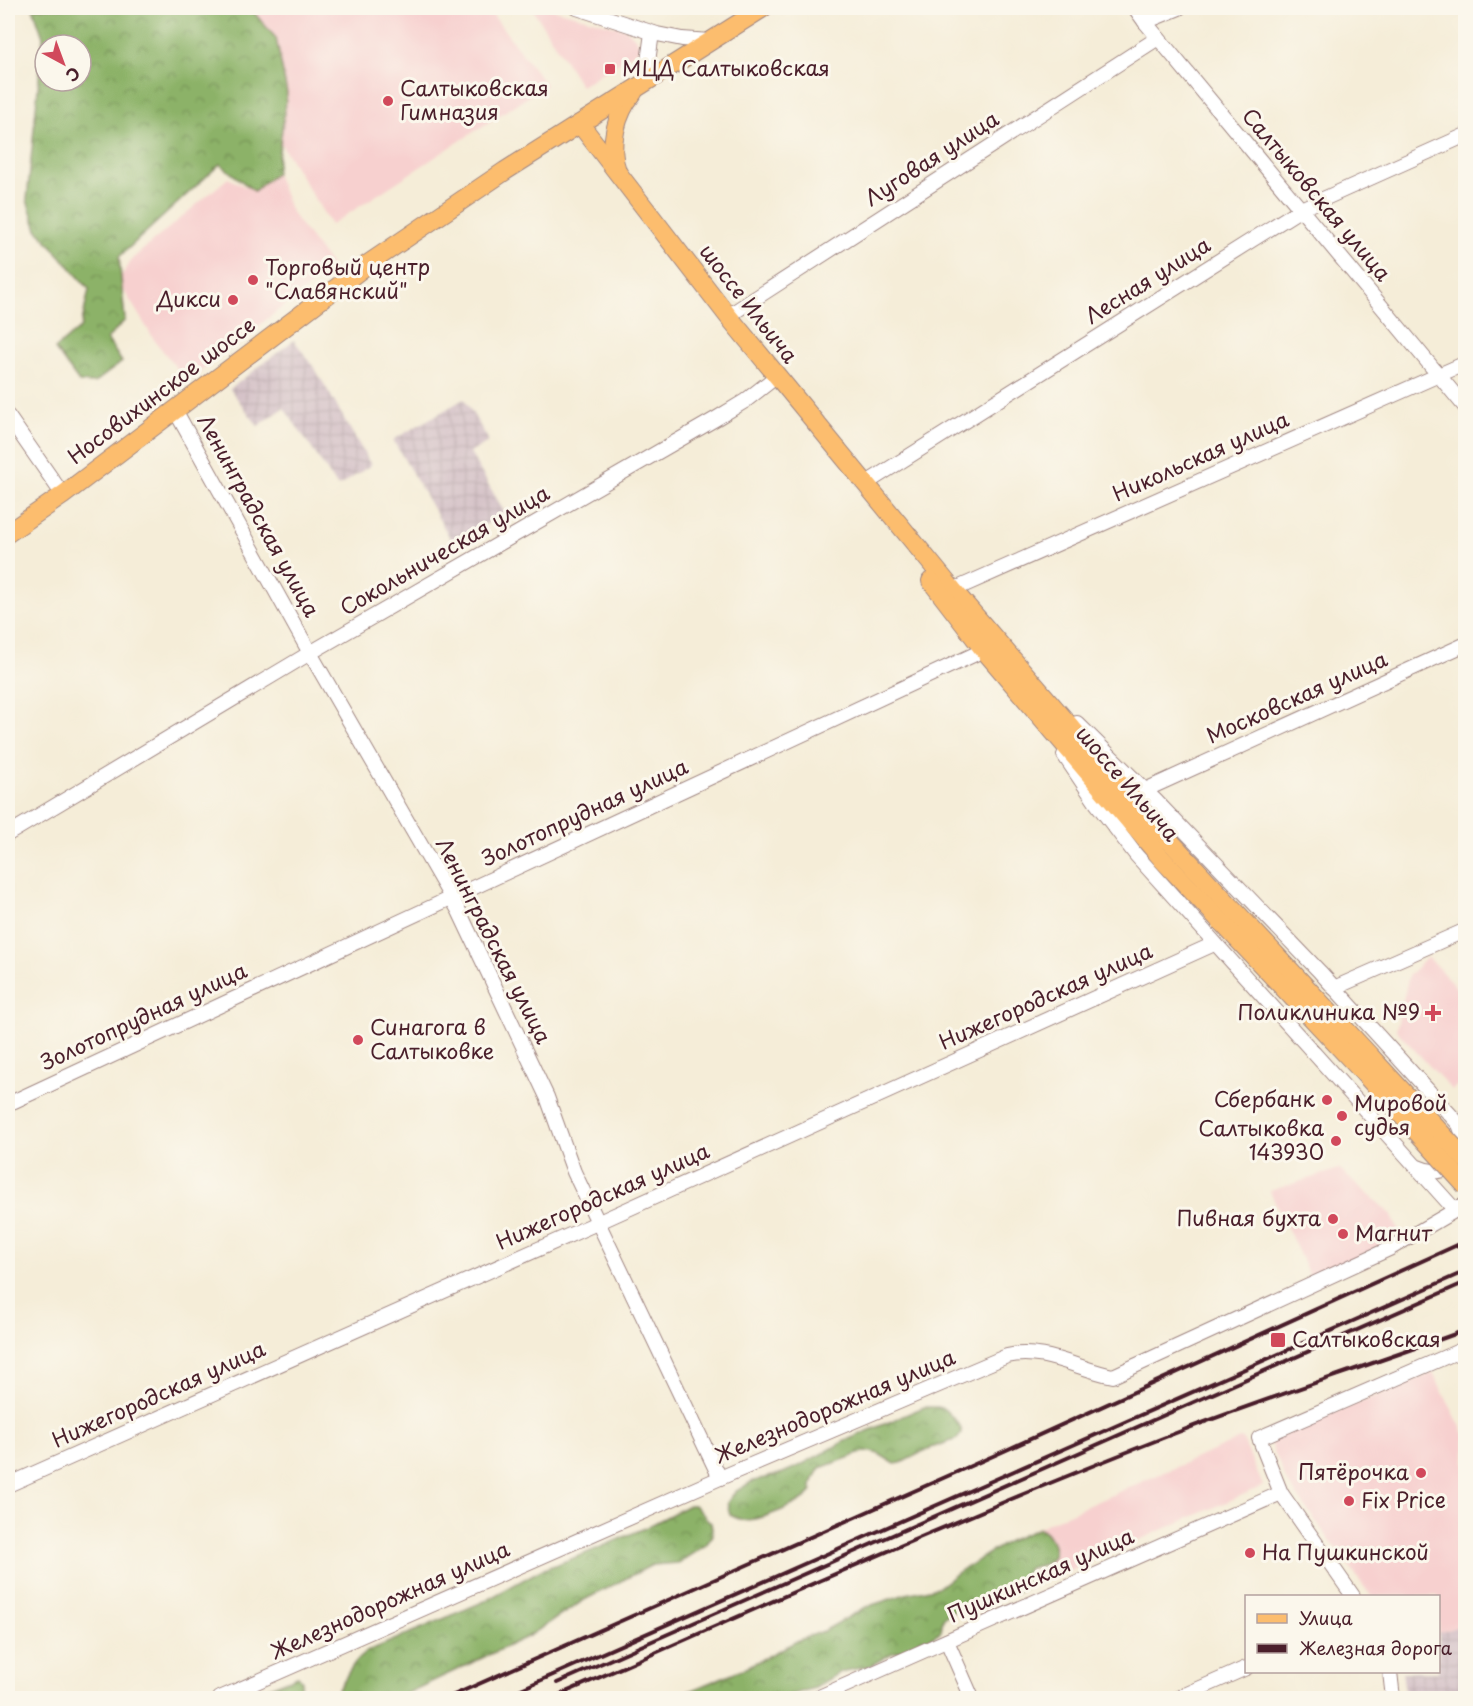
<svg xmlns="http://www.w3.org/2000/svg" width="1473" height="1706" font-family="'Playpen Sans',sans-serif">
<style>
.built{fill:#f7d0cf}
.industrial{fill:url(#industrial-grid)}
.forest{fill:url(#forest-crowns);stroke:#6b6849;stroke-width:1.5;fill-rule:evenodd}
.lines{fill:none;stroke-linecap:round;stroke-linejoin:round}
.minor-casing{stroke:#a08682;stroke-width:16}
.major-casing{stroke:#a08682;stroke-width:20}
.minor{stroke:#fff;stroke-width:14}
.major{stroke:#fcbd6e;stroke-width:18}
.rail{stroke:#4a1f2b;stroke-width:4}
.major-bridge-casing{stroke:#a08682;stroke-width:20;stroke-linecap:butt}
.major-bridge{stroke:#fcbd6e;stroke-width:18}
.poi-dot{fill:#d1495b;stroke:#fbf7ec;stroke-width:2}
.labels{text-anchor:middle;stroke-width:6;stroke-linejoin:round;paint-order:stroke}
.poi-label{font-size:21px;fill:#4a1f2b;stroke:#fbf7ec;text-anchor:start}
.street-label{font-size:21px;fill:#4a1f2b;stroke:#fbf7ec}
</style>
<defs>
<pattern id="industrial-grid" width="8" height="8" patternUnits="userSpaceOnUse" patternTransform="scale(1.5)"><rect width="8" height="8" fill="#d2bec5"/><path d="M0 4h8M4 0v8" fill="none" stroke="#b6a3a9"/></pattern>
<pattern id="forest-crowns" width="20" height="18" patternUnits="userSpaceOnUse" patternTransform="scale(1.5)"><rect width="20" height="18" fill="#8cb267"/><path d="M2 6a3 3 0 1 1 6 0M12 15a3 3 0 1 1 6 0" fill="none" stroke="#749055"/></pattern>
</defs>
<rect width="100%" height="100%" fill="#fbf7ec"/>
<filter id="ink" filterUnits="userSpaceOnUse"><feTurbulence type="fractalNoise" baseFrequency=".0167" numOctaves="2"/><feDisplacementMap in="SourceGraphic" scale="12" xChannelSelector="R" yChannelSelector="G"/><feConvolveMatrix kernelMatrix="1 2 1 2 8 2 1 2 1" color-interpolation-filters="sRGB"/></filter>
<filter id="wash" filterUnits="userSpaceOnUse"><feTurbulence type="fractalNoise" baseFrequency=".008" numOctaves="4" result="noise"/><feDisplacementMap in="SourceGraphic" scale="24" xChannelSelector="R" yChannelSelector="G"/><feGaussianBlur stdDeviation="1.35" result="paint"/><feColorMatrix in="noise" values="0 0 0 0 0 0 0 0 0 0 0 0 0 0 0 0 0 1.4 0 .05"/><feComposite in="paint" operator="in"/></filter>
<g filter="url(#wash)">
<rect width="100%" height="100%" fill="#f5edd8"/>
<g class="built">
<polygon points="197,8 482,8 489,10 546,85 331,225"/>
<polygon points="532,8 548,8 626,29 636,39 641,48 581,86"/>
<polygon points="276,173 291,212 333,268 187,381 155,341 118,281 132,259 228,178 254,191"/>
<polygon points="1428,957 1465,997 1465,1078 1452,1090 1396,1030 1409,975"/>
<polygon points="1339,1169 1391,1214 1401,1235 1312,1281 1270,1191"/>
<polygon points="1433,1373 1465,1435 1465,1624 1439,1633 1438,1596 1371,1596 1287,1482 1269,1439"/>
<polygon points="1242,1438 1263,1486 1054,1577 1034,1529"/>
</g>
<g class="industrial">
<polygon points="294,340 317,372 371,465 338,487 284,408 258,426 230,389"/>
<polygon points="464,399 489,441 470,453 505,513 453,543 393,440"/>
<polygon points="1465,1624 1465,1698 1406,1698 1402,1672 1438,1672 1439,1633"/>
</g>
<g class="forest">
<path d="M33 8H250L276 38 287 93 276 173 254 191 220 164 119 257 125 320 107 339 122 362 94 383 79 382 55 349 81 327 89 289 37 229 27 200 43 37ZM45 45H81V81H45Z"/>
<path d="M924 1407H937L944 1409 958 1423 961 1428V1434L957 1439 928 1449 901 1463 895 1464 879 1454 867 1451 820 1468C815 1475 811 1482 812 1491 803 1504 759 1521 743 1520 738 1519 734 1517 730 1515L727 1503 735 1492 751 1482 783 1473 801 1465 847 1440Z"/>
<path d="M689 1505H694L711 1523 713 1535 706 1545 678 1563 652 1565 584 1600 529 1636 397 1698H330C345 1685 349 1664 366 1652L485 1601 539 1571 587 1553 645 1528Z"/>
<path d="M1039 1528C1048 1531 1058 1548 1052 1558 1048 1565 1037 1566 1029 1568L1026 1573 1028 1585C1020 1594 1008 1593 997 1596 979 1601 957 1606 943 1618L941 1631 915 1648 892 1653 870 1666 840 1672 814 1688 780 1698H673L747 1667 799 1640 824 1631 866 1607 906 1594 939 1587 960 1571 1009 1541Z"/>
<polygon points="298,1676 302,1681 298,1698 243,1698"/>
</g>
</g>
<g filter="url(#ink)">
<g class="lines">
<defs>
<g id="minor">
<polyline points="577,8 657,34 682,39 710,41"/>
<polyline points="1135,8 1145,22 1466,408"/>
<polyline points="1145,22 1179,8"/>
<polyline points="645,83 652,33"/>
<polyline points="728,316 1158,38"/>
<polyline points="175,410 310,653 459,911 547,1097 574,1172 720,1478"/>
<polyline points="8,416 63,495"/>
<polyline points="865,484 1301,209 1466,135"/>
<polyline points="953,590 1466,363"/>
<polyline points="1077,723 1157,802 1320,972 1466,1132"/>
<polyline points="1064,755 1097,804 1136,855 1455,1210"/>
<polyline points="1145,790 1466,644"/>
<polyline points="8,834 310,653 717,418 745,401 777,376"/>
<polyline points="1334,988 1466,930"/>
<polyline points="8,1104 984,650"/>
<path d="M1418 1167C1447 1181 1473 1158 1460 1127"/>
<polyline points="8,1485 597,1223 1214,944"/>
<polyline points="1353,1596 1281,1493 1259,1438 1466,1348"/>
<polyline points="947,1641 972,1698"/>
<polyline points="1390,1672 1393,1698"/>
<path d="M220 1698 720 1478 1007 1356C1042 1347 1078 1369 1113 1376L1389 1249 1466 1204"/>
<polyline points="817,1698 1281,1493"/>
<polyline points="1178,1698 1246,1668"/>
</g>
<g id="major">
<polyline points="580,124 728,316 953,590 1155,825 1371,1057"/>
<path d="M617 171C608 146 616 113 633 93"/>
<polyline points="8,533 63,495 368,264 505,171 763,8"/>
<polyline points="931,581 984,650 1162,859 1359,1068"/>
</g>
</defs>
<use href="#minor" class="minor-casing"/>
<use href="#major" class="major-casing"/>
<use href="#minor" class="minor"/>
<use href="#major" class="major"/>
<g class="rail">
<polyline points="557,1683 1466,1282"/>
<polyline points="447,1698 1002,1452 1466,1241"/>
<polyline points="501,1698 1466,1271"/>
<path d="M552 1698C761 1607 968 1513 1181 1431 1275 1395 1371 1365 1466 1330"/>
</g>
<defs>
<g id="major-bridge">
<polyline points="1371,1057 1466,1160"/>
<polyline points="1359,1068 1466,1186"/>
</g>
</defs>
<use href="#major-bridge" class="major-bridge-casing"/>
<use href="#major-bridge" class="major-bridge"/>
</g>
</g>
<g class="poi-dot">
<rect x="604" y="63" width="12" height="12" rx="3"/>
<circle cx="388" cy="101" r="6"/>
<circle cx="253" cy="280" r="6"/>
<circle cx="233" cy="300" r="6"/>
<path d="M1430 1004h6v6h6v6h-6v6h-6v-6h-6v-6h6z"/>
<circle cx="358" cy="1040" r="6"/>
<circle cx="1327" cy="1100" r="6"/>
<circle cx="1342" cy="1116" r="6"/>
<circle cx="1336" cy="1141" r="6"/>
<circle cx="1333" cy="1219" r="6"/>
<circle cx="1343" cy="1234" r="6"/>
<rect x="1270" y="1332" width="16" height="16" rx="3"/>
<circle cx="1421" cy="1473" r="6"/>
<circle cx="1349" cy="1501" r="6"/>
<circle cx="1250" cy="1553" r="6"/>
</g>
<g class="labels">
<g class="poi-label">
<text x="622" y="76">МЦД Салтыковская</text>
<text x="400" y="96">Салтыковская<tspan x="400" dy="24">Гимназия</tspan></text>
<text x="265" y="275">Торговый центр<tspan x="265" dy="24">"Славянский"</tspan></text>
<text x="221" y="307" text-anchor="end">Дикси</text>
<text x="1420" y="1020" text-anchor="end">Поликлиника №9</text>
<text x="370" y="1035">Синагога в<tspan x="370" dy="24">Салтыковке</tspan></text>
<text x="1315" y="1107" text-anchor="end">Сбербанк</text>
<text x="1354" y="1111">Мировой<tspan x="1354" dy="24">судья</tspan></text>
<text x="1324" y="1136" text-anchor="end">Салтыковка<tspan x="1324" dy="24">143930</tspan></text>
<text x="1321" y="1226" text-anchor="end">Пивная бухта</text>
<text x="1355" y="1241">Магнит</text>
<text x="1292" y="1347">Салтыковская</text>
<text x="1409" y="1480" text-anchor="end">Пятёрочка</text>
<text x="1361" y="1508">Fix Price</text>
<text x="1262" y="1560">На Пушкинской</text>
</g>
<g class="street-label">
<text transform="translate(932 159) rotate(-33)" y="7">Луговая улица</text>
<text transform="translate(1316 195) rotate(50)" y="7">Салтыковская улица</text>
<text transform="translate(1148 281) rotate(-32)" y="7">Лесная улица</text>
<text transform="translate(748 304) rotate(52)" y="7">шоссе Ильича</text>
<text transform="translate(162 391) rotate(-37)" y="7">Носовихинское шоссе</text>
<text transform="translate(1201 457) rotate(-24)" y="7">Никольская улица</text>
<text transform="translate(258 516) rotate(61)" y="7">Ленинградская улица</text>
<text transform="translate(445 551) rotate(-30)" y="7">Сокольническая улица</text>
<text transform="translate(1297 698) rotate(-24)" y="7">Московская улица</text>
<text transform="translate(1127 784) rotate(49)" y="7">шоссе Ильича</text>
<text transform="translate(585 813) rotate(-25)" y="7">Золотопрудная улица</text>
<text transform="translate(493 941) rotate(63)" y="7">Ленинградская улица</text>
<text transform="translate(1046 997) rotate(-24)" y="7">Нижегородская улица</text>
<text transform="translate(144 1017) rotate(-25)" y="7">Золотопрудная улица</text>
<text transform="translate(603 1197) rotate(-24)" y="7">Нижегородская улица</text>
<text transform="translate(159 1395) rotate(-24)" y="7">Нижегородская улица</text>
<text transform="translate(835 1407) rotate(-23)" y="7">Железнодорожная улица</text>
<text transform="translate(1041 1576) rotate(-24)" y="7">Пушкинская улица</text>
<text transform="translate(390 1601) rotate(-24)" y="7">Железнодорожная улица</text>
</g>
</g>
<rect width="1473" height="1706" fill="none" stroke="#fbf7ec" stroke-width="30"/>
<rect x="1245" y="1595" width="195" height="78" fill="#fbf7ec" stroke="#b4a19f" stroke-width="1.5"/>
<rect x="1257" y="1614" width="30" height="9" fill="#fcbd6e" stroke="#b4a19f" stroke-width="1.5"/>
<text x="1299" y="1625" font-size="18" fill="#4a1f2b">Улица</text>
<rect x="1257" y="1644" width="30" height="9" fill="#4a1f2b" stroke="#b4a19f" stroke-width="1.5"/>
<text x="1299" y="1655" font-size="18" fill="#4a1f2b">Железная дорога</text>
<g transform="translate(63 63) rotate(139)"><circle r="28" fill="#fbf7ec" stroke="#b4a19f" stroke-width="1.5"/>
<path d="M0-4.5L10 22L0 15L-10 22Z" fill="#d1495b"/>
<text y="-9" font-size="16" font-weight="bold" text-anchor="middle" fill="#4a1f2b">С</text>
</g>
</svg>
